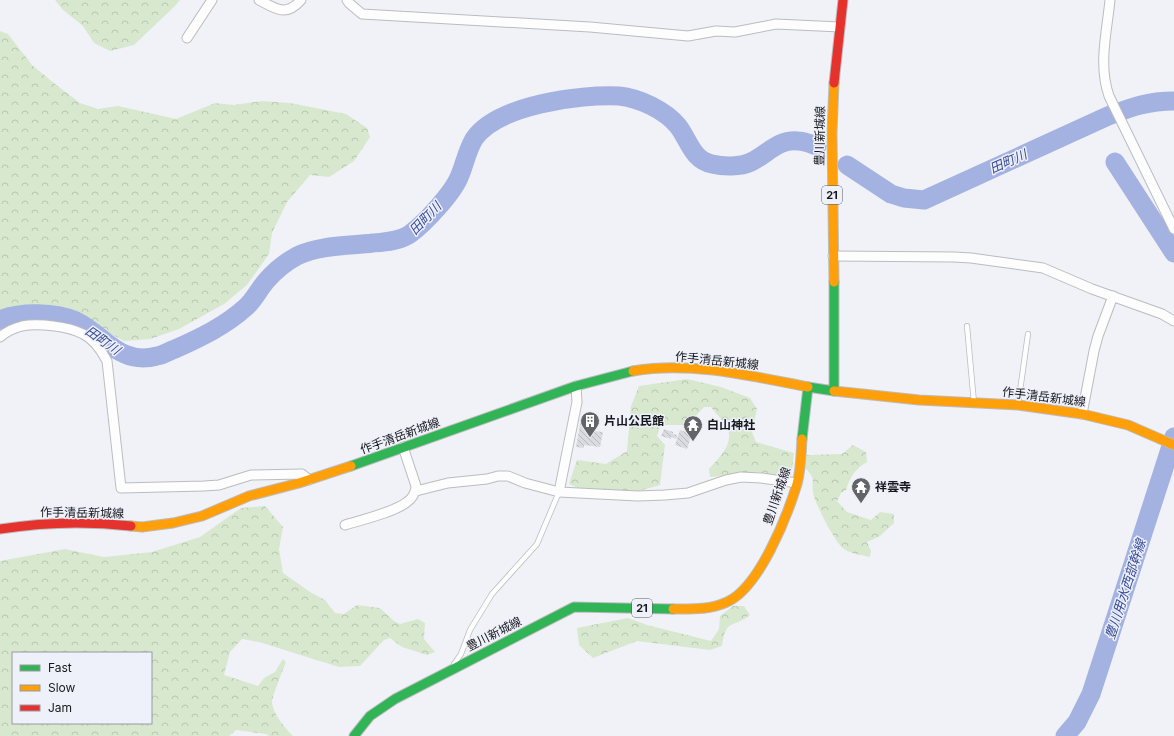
<svg xmlns="http://www.w3.org/2000/svg" width="1174" height="736" font-family="Inter,'Noto Sans JP',sans-serif">
<style>
.forest{fill:url(#forest-crowns);fill-rule:evenodd}
.lines{fill:none;stroke-linecap:round;stroke-linejoin:round}
.river{stroke:#a3b2e0;stroke-width:19}
.building{fill:url(#building-back-hatch)}
.lane-casing{stroke:#bbbcbf;stroke-width:6}
.street-casing{stroke:#bbbcbf;stroke-width:11}
.fast-casing{stroke:#bbbcbf;stroke-width:11}
.slow-casing{stroke:#bbbcbf;stroke-width:11}
.jam-casing{stroke:#bbbcbf;stroke-width:11}
.lane{stroke:#fdfdfe;stroke-width:4.5}
.street{stroke:#fdfdfe;stroke-width:9}
.fast{stroke:#30b455;stroke-width:9}
.slow{stroke:#ff9f0a;stroke-width:9}
.jam{stroke:#e5322d;stroke-width:9}
.labels{text-anchor:middle;stroke-width:3;stroke-linejoin:round;paint-order:stroke}
.shield{fill:#eef1fa;stroke:#58595e;stroke-width:1}
.shield-label{font-size:11px;font-weight:bold;fill:#17181b}
.street-label{font-size:12px;fill:#17181b;stroke:#eef1fa}
.poi-label{font-size:12px;font-weight:bold;fill:#17181b;stroke:#eef1fa;text-anchor:start}
.water-label{font-size:13px;font-style:italic;fill:#354995;stroke:#eef1fa}
</style>
<defs>
<pattern id="forest-crowns" width="20" height="18" patternUnits="userSpaceOnUse"><rect width="20" height="18" fill="#d7e8ce"/><path d="M2 6a3 3 0 1 1 6 0M12 15a3 3 0 1 1 6 0" fill="none" stroke="#b8c6b0"/></pattern>
<pattern id="building-back-hatch" width="6" height="6" patternUnits="userSpaceOnUse"><rect width="6" height="6" fill="#dadbdf"/><path d="M-1 5l2 2M0 0l6 6M5-1l2 2" fill="none" stroke="#babbbf"/></pattern>
</defs>
<rect width="100%" height="100%" fill="#f1f2f7"/>
<g class="forest">
<polygon points="55,0 180,0 175,6 134,45 110,51 94,43 83,26 62,9"/>
<polygon points="0,31 8,34 32,65 55,84 80,103 98,109 118,106 176,119 215,103 234,105 262,101 290,103 346,114 367,128 370,137 354,161 329,177 310,175 287,202 272,233 269,254 247,285 224,304 179,329 150,339 124,341 71,312 48,307 13,308 0,314"/>
<path d="M687 379 721 387 750 398 757 409 752 432 756 442 794 453 791 478 757 472 736 475 710 477 709 469C718 459 735 443 727 428 724 421 716 414 711 407H704L687 425H661L657 436 665 445 660 485 639 491 580 489 569 484 577 460 606 464 627 451 631 406 639 386Z"/>
<path d="M853 445 866 452 867 462C854 470 851 476 846 490L841 493 837 501 847 512 871 520 880 512 894 514V523L880 536 867 542 871 551 870 557C862 555 851 554 844 549 835 543 815 503 813 493 811 479 817 480 805 468L807 455 842 454Z"/>
<path d="M265 506 283 527 279 549 283 573 310 592 325 600 335 613 344 614 357 605 380 608 394 621 400 624 418 619 425 623 424 639 435 652 427 655 402 647 390 638 384 640 360 666 339 667 259 642 242 639 230 652 224 675 258 686 264 678 275 672 283 659 286 662C283 669 273 695 272 701 272 713 285 728 293 736H269L266 734 236 730 229 736H0V561L65 549 104 557 152 552 200 537 241 508ZM13 653H151V723H13Z"/>
<path d="M733 606H744L750 615C733 629 726 617 722 646L710 650 637 641 593 658 579 645 577 628 628 618 647 625 711 641 719 629 720 616Z"/>
</g>
<g class="lines">
<g class="river">
<polyline points="1115,162 1174,253"/>
<path d="M847 165 891 194 904 198 924 200 1108 116C1132 107 1148 101 1174 101"/>
<path d="M0 320C20 311 56 312 76 321 105 335 119 366 157 356 163 355 169 351 175 349 200 338 225 326 246 307 254 300 259 289 267 280 275 271 286 262 297 256 320 245 348 246 373 243 385 242 400 241 410 234 425 223 454 192 460 175 465 163 467 151 474 139 497 105 580 94 619 96 639 98 665 110 678 126 689 140 692 160 712 164 724 167 740 167 751 162 767 155 777 139 798 141 804 141 811 144 817 146"/>
<polyline points="1065,736 1077,722 1091,694 1174,437"/>
</g>
</g>
<g class="building">
<polygon points="581,419 595,422 593,431 603,432 600,447 584,445 584,448 576,447"/>
<polygon points="664,429 673,432 673,434 677,435 676,439 671,437 671,439 661,436"/>
<polygon points="680,430 692,434 687,449 675,445"/>
</g>
<g class="lines">
<defs>
<g id="lane">
<polyline points="967,326 974,403"/>
<polyline points="1018,405 1028,334"/>
<polyline points="454,664 461,654 470,630 492,594 537,544 559,492"/>
</g>
<g id="street">
<path d="M259 0C276 9 286 17 301 0"/>
<polyline points="347,0 349,3 362,14 590,27 688,36 716,31 735,32 776,24 840,27"/>
<path d="M1110 0C1107 31 1098 65 1109 96L1174 229"/>
<polyline points="187,38 212,0"/>
<polyline points="833,256 954,257 971,258 1043,268 1092,289 1162,314 1174,321"/>
<path d="M0 337C6 332 14 328 22 326 38 323 68 326 83 334 94 339 101 350 107 361L121 488 204 486 219 485 251 475 302 474 309 480"/>
<polyline points="1082,414 1094,351 1098,336 1113,296"/>
<polyline points="416,491 448,483 487,479 498,476 508,476 525,483 559,492 638,496 665,495 688,493 726,480 741,477 761,478 797,483"/>
<polyline points="559,492 577,402 576,386"/>
<path d="M345 525C361 520 395 512 407 502 412 499 416 492 416 486L403 447"/>
</g>
<g id="fast">
<polyline points="802,439 808,387 834,391 834,282"/>
<polyline points="351,466 576,386 633,371"/>
<polyline points="354,736 370,716 395,699 574,607 673,609"/>
</g>
<g id="slow">
<polyline points="834,83 832,133 834,282"/>
<path d="M633 371C692 361 751 376 808 387"/>
<polyline points="834,391 919,400 1018,405 1082,414 1128,425 1174,445"/>
<polyline points="131,526 142,527 173,523 202,516 249,496 299,483 351,466"/>
<path d="M673 609C691 609 710 610 727 602 759 588 787 517 797 484 801 470 801 454 802 439"/>
</g>
<g id="jam">
<polyline points="834,83 843,0"/>
<path d="M0 529C44 522 87 521 131 526"/>
</g>
</defs>
<use href="#lane" class="lane-casing"/>
<use href="#street" class="street-casing"/>
<use href="#fast" class="fast-casing"/>
<use href="#slow" class="slow-casing"/>
<use href="#jam" class="jam-casing"/>
<use href="#lane" class="lane"/>
<use href="#street" class="street"/>
<use href="#fast" class="fast"/>
<use href="#slow" class="slow"/>
<use href="#jam" class="jam"/>
</g>
<defs>
<symbol id="building-pin" viewBox="-11 -11 22 30"><path d="M0 17L-7.5 6A9.5 9.5 0 1 1 7.5 6Z" fill="#636468" stroke="#eef1fa"/><path d="M-4-6H4V6H1V3H-1V6H-4ZM-2.5-4.3h1.7v1.8h-1.7ZM.8-4.3h1.7v1.8H.8ZM-2.5-1h1.7V.8h-1.7ZM.8-1h1.7V.8H.8Z" fill="#fff"/></symbol>
<symbol id="temple-pin" viewBox="-11 -11 22 30"><path d="M0 17L-7.5 6A9.5 9.5 0 1 1 7.5 6Z" fill="#636468" stroke="#eef1fa"/><path d="M0-6L5-2H3V0L6.5 2.5H4V6H1.5V3h-3V6H-4V2.5H-6.5L-3 0V-2H-5Z" fill="#fff"/></symbol>
</defs>
<g fill-rule="evenodd">
<use href="#building-pin" x="579" y="410" width="22" height="30"/>
<use href="#temple-pin" x="682" y="414" width="22" height="30"/>
<use href="#temple-pin" x="850" y="476" width="22" height="30"/>
</g>
<g class="labels">
<g class="shield">
<rect x="822" y="186" width="20" height="18" rx="3"/>
<rect x="632" y="599" width="20" height="18" rx="3"/>
</g>
<g class="shield-label">
<text x="832" y="199">21</text>
<text x="642" y="612">21</text>
</g>
<g class="street-label">
<text transform="translate(820 136) rotate(-89)" y="4">豊川新城線</text>
<text transform="translate(717 361) rotate(6)" y="4">作手清岳新城線</text>
<text transform="translate(1044 397) rotate(7)" y="4">作手清岳新城線</text>
<text transform="translate(400 436) rotate(-20)" y="4">作手清岳新城線</text>
<text transform="translate(777 496) rotate(-71)" y="4">豊川新城線</text>
<text transform="translate(82 513) rotate(1)" y="4">作手清岳新城線</text>
<text transform="translate(494 634) rotate(-27)" y="4">豊川新城線</text>
</g>
<g class="poi-label">
<text x="604" y="425">片山公民館</text>
<text x="707" y="429">白山神社</text>
<text x="875" y="491">祥雲寺</text>
</g>
<g class="water-label">
<text transform="translate(1008 161) rotate(-24)" y="5">田町川</text>
<text transform="translate(425 218) rotate(-46)" y="5">田町川</text>
<text transform="translate(103 340) rotate(35)" y="5">田町川</text>
<text transform="translate(1125 589) rotate(-72)" y="5">豊川用水西部幹線</text>
</g>
</g>
<rect x="12" y="652" width="140" height="72" fill="#eef1fa" stroke="#989aa1"/>
<rect x="20" y="665" width="20" height="6" fill="#30b455" stroke="#989aa1"/>
<text x="48" y="672" font-size="12" fill="#17181b">Fast</text>
<rect x="20" y="685" width="20" height="6" fill="#ff9f0a" stroke="#989aa1"/>
<text x="48" y="692" font-size="12" fill="#17181b">Slow</text>
<rect x="20" y="705" width="20" height="6" fill="#e5322d" stroke="#989aa1"/>
<text x="48" y="712" font-size="12" fill="#17181b">Jam</text>
</svg>
